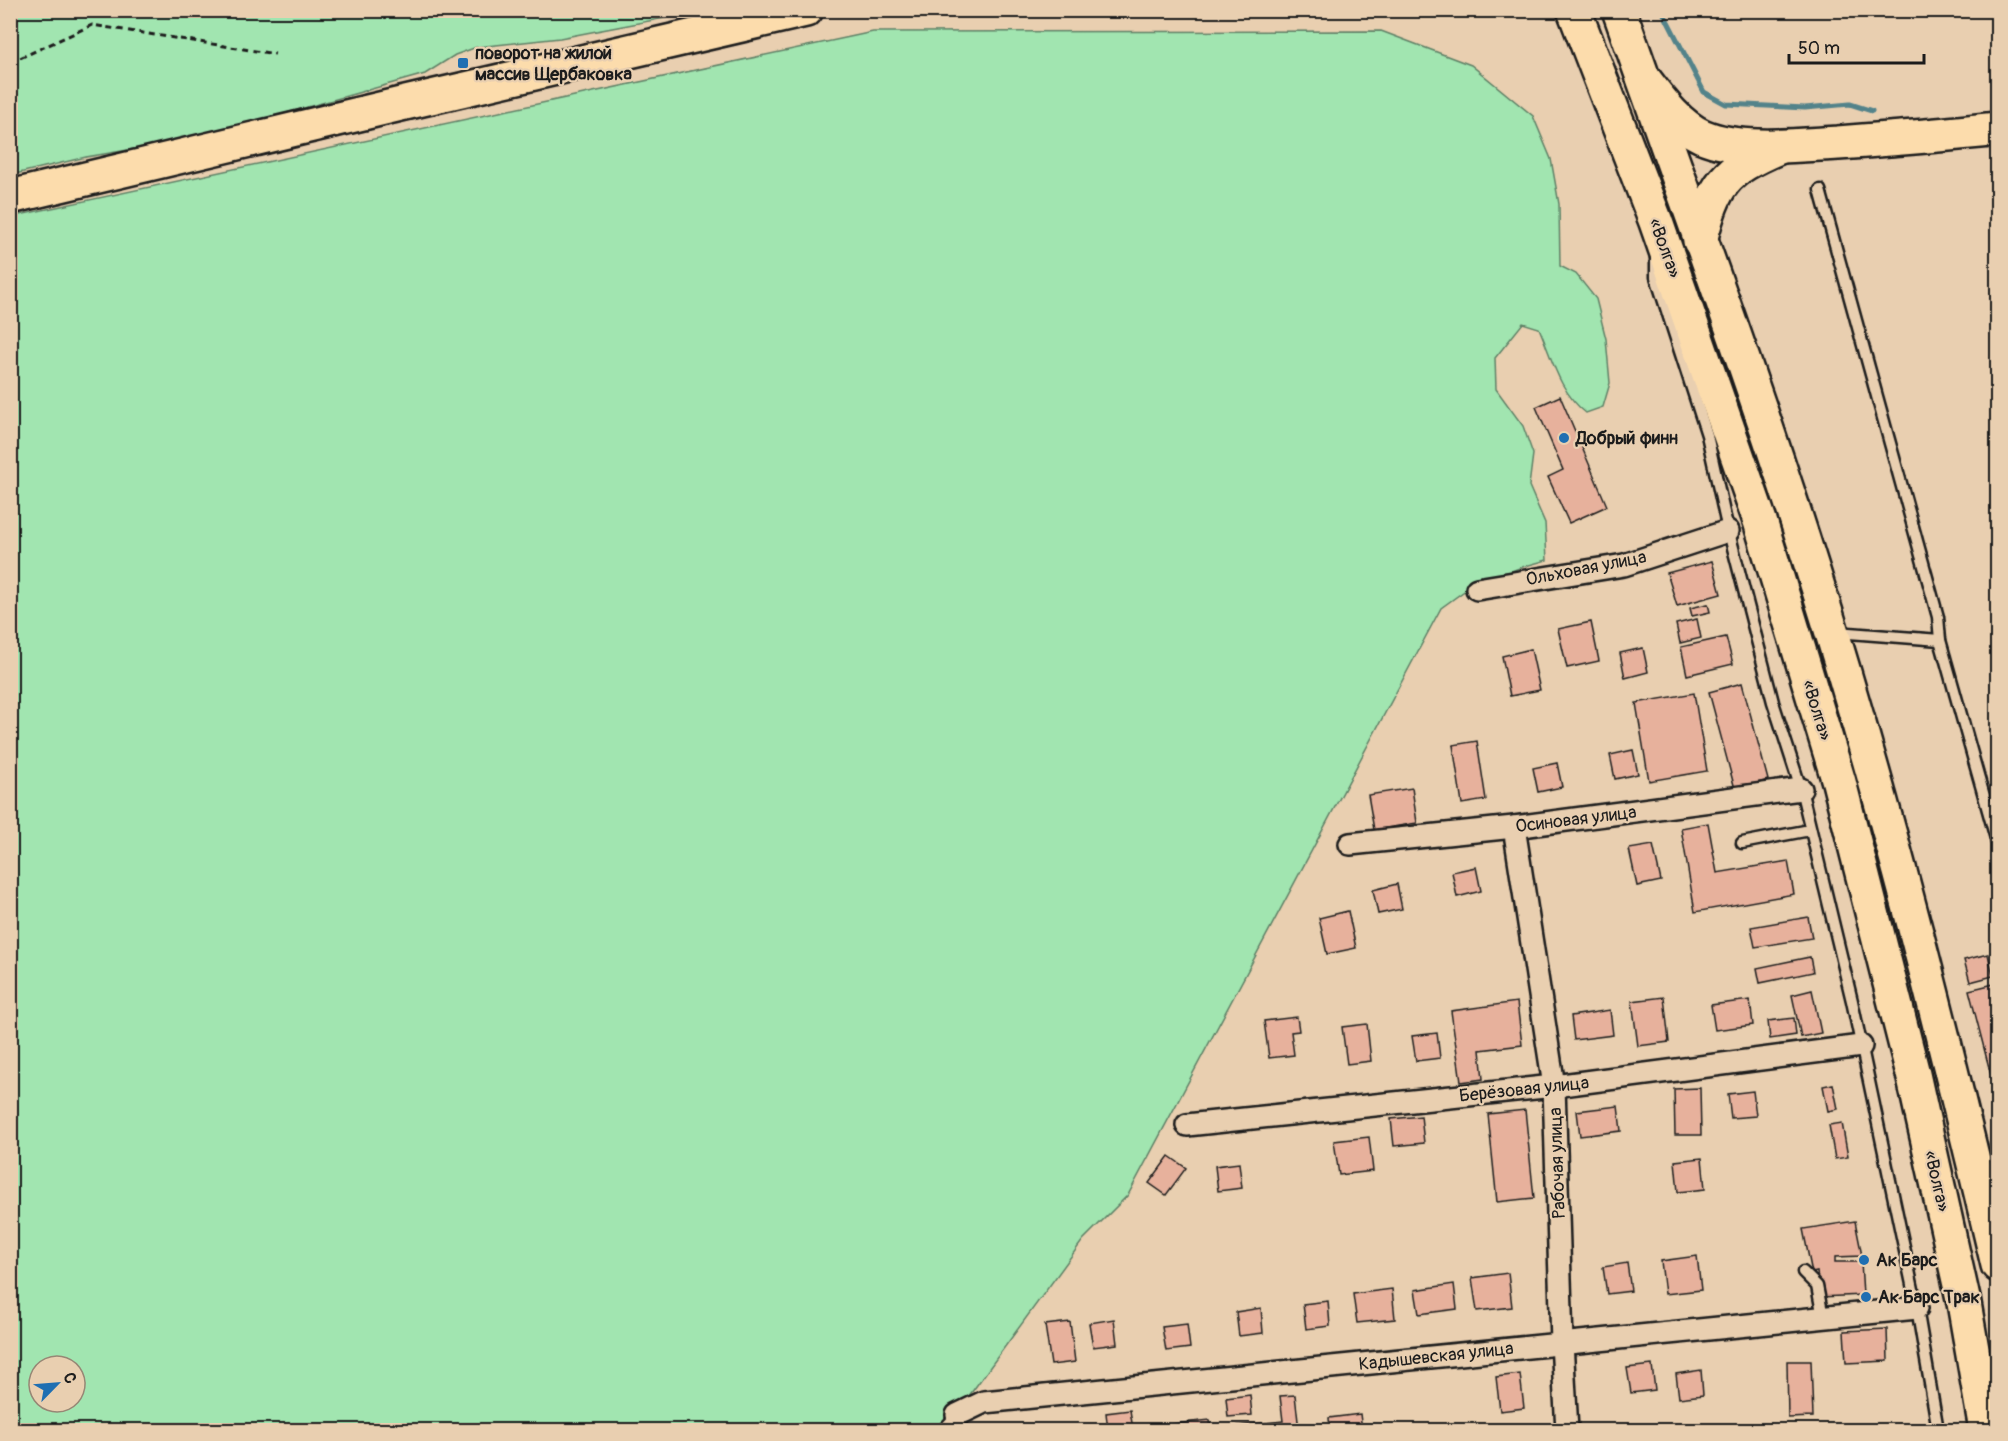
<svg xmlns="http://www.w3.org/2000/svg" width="2008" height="1441" font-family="Pangolin,sans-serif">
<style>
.green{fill:#a1e5b0;stroke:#5e8066;stroke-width:1.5;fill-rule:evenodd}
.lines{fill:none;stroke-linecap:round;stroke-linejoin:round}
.stream{stroke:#53838a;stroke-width:5}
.building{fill:#e7b19c;stroke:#1c1c1c;stroke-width:1.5}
.lane-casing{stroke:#1c1c1c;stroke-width:15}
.street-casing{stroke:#1c1c1c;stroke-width:26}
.primary-casing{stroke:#1c1c1c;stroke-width:38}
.highway-casing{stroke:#1c1c1c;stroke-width:38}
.path{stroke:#1c1c1c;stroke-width:3;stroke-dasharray:6 4.5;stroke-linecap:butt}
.lane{stroke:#e9cfb0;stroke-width:10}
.street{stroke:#e9cfb0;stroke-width:21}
.primary{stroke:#fcdcac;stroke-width:33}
.highway{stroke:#fcdcac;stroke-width:33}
.poi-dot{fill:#1f6fb2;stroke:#e9cfb0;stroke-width:2}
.labels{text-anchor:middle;stroke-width:4.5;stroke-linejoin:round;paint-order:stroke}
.poi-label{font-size:18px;font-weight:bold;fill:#1c1c1c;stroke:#e9cfb0;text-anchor:start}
.street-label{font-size:18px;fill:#1c1c1c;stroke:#e9cfb0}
</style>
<rect width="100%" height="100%" fill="#e9cfb0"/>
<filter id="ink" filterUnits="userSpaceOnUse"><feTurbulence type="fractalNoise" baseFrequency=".0167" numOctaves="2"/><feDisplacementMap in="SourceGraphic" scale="12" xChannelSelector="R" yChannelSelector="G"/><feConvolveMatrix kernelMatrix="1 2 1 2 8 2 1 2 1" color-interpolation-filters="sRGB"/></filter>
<g filter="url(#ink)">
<g class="green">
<polygon points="10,11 701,11 560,38 477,47 455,55 425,74 194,139 86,157 11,175"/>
<path d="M1381 31 1471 65 1533 116 1551 159 1559 204 1560 266 1576 274 1596 299 1606 339 1610 383 1603 407 1586 413C1559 392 1552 358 1539 328L1523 323 1495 358 1496 389 1523 426 1533 454 1529 486 1545 523 1547 560 1522 567 1470 587 1441 608 1128 1195 1083 1240 966 1400 952 1430H11L10 217 873 32ZM39 1366H75V1402H39Z"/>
</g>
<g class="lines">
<polyline class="stream" points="1662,10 1704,92 1726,104 1805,108 1850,104 1872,111"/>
</g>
<g class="building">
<polygon points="1560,396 1607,506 1569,523 1548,477 1563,470 1536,407"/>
<polygon points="1712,561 1721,594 1677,606 1667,573"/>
<polygon points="1708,604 1710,612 1692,616 1690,608"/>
<polygon points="1697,619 1701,638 1680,643 1676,624"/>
<polygon points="1591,622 1599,661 1567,668 1558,629"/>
<polygon points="1726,637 1733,664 1687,675 1681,647"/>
<polygon points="1643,648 1648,672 1625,678 1620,653"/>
<polygon points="1531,649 1540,690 1510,696 1502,656"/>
<polygon points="1742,683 1768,780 1735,789 1709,692"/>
<polygon points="1694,693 1707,771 1649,781 1636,703"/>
<polygon points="1477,741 1486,800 1462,804 1453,745"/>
<polygon points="1633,750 1638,774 1615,779 1610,755"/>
<polygon points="1557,763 1562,787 1538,792 1533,768"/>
<polygon points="1412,788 1417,823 1374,830 1368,795"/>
<polygon points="1708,823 1717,873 1788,861 1794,894 1695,912 1681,828"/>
<polygon points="1653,845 1661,881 1637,886 1629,849"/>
<polygon points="1476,867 1481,891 1457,897 1452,872"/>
<polygon points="1397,884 1402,909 1378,914 1373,890"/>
<polygon points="1348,911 1356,948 1327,954 1319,918"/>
<polygon points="1808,917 1812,938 1755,947 1751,927"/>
<polygon points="1988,954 1993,976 1970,982 1964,960"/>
<polygon points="1810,957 1813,972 1760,983 1757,968"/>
<polygon points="1998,983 1998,1086 1994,1087 1969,990"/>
<polygon points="1812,990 1821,1033 1801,1037 1792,995"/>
<polygon points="1664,997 1669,1042 1638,1046 1632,1001"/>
<polygon points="1750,1000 1753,1025 1715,1030 1711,1005"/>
<polygon points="1517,1002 1522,1045 1480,1050 1483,1079 1461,1082 1451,1011"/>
<polygon points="1610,1010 1613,1035 1574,1040 1571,1016"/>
<polygon points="1297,1017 1299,1031 1291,1032 1294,1055 1269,1058 1264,1021"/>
<polygon points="1794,1018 1796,1035 1770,1039 1768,1021"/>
<polygon points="1367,1024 1371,1061 1347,1064 1342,1027"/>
<polygon points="1437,1033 1440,1058 1416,1061 1412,1036"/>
<polygon points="1833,1084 1838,1109 1828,1111 1823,1086"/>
<polygon points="1700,1088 1701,1135 1675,1135 1674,1089"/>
<polygon points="1753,1091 1756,1116 1731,1118 1728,1094"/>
<polygon points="1618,1106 1621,1131 1580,1136 1577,1111"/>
<polygon points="1525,1110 1534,1198 1497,1202 1488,1114"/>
<polygon points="1421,1116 1424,1143 1394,1146 1391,1119"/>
<polygon points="1842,1123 1848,1157 1835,1159 1829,1125"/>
<polygon points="1369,1137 1373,1171 1339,1175 1334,1141"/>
<polygon points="1169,1156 1186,1168 1166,1195 1149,1183"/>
<polygon points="1702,1158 1705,1189 1678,1192 1675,1161"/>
<polygon points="1239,1163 1242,1188 1218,1191 1215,1166"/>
<polygon points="1855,1221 1862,1256 1835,1257 1835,1262 1861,1262 1863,1295 1820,1297 1817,1272 1812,1273 1803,1229"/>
<polygon points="1697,1256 1701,1290 1665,1294 1661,1261"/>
<polygon points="1627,1263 1631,1291 1607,1294 1603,1267"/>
<polygon points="1508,1273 1512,1307 1477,1311 1472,1278"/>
<polygon points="1454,1284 1457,1309 1419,1314 1415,1290"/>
<polygon points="1392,1289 1395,1319 1357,1323 1353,1294"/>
<polygon points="1328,1301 1330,1326 1306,1329 1303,1304"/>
<polygon points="1261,1308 1263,1333 1239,1336 1236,1312"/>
<polygon points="1114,1319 1117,1344 1093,1347 1089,1323"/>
<polygon points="1070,1322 1075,1362 1051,1365 1045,1325"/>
<polygon points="1187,1324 1190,1348 1166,1351 1162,1327"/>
<polygon points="1887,1329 1888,1361 1846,1363 1844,1331"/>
<polygon points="1787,1361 1811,1361 1813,1417 1788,1418"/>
<polygon points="1652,1365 1655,1390 1631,1393 1627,1368"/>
<polygon points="1701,1370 1703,1395 1679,1398 1676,1374"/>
<polygon points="1520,1374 1524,1408 1500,1411 1496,1377"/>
<polygon points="1250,1395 1252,1415 1228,1417 1226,1398"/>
<polygon points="1295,1395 1299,1430 1239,1430 1238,1426 1283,1421 1280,1396"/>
<polygon points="1130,1410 1133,1430 1108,1430 1106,1413"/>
<polygon points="1360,1414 1362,1430 1330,1430 1329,1418"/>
<polygon points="1210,1420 1211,1430 1174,1430 1174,1424"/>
</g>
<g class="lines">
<defs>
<g id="lane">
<polyline points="1820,190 1938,617 1940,640 1998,846"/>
<polyline points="1656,258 1656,277 1707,435 1725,517 1773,702 1801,789 1852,1001 1917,1308 1938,1430"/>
<polyline points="1836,632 1940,640"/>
<polyline points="1742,843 1810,830"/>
<polyline points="1803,1272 1817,1286 1823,1317"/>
<polyline points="943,1430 957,1415"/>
</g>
<g id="street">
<polyline points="1477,589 1624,565 1728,531"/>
<polyline points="1514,827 1554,1086 1562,1343 1567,1430"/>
<polyline points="1350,844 1514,827 1801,789"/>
<polyline points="1187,1125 1554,1086 1861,1046"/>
<polyline points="957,1415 984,1402 1917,1308"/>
</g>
<g id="primary">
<path d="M1644 79C1660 100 1678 125 1702 136 1739 152 1799 145 1838 143 1892 139 1944 135 1998 129"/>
<polyline points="10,197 401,104 806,10"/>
<path d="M1700 241C1715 183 1723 171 1779 147"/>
</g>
<g id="highway">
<polyline points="1574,10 1656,222 1760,521 1839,782 1913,1074 1964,1303 1986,1430"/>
<path d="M1619 10C1685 197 1754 382 1813 571 1885 800 1943 1032 1998 1265"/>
</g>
</defs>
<use href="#lane" class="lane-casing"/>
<use href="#street" class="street-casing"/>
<use href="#primary" class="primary-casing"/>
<use href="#highway" class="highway-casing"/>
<polyline class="path" points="10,60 18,59 92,25 275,54"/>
<use href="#lane" class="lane"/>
<use href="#street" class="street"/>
<use href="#primary" class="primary"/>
<use href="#highway" class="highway"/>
</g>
</g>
<g class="poi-dot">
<rect x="457" y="57" width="12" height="12" rx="3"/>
<circle cx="1564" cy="438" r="6"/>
<circle cx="1864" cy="1260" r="6"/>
<circle cx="1866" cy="1297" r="6"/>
</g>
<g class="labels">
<g class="poi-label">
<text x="475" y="59">поворот на жилой<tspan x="475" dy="21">массив Щербаковка</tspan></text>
<text x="1576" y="444">Добрый финн</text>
<text x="1876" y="1266">Ак Барс</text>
<text x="1878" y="1303">Ак Барс Трак</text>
</g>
<g class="street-label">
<text transform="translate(1665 248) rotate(70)" y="6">«Волга»</text>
<text transform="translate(1586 568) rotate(-11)" y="6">Ольховая улица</text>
<text transform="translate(1817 710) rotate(73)" y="6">«Волга»</text>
<text transform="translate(1576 819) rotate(-7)" y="6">Осиновая улица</text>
<text transform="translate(1524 1089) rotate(-6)" y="6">Берёзовая улица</text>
<text transform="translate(1557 1163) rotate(-92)" y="6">Рабочая улица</text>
<text transform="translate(1937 1181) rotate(77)" y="6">«Волга»</text>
<text transform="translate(1436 1356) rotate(-6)" y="6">Кадышевская улица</text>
</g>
</g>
<rect width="2008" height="1441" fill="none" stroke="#e9cfb0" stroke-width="36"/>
<rect x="18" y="18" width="1972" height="1405" fill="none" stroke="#1c1c1c" stroke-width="2" filter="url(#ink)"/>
<g transform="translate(57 1384) rotate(65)"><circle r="28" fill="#e9cfb0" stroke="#978775" stroke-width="1.5"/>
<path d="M0-4.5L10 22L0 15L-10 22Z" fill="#1f6fb2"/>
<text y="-9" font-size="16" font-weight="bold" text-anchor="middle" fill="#1c1c1c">С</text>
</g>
<path d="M1789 54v9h135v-9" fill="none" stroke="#1c1c1c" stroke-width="3"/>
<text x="1798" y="54" font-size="18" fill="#1c1c1c" stroke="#e9cfb0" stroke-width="4.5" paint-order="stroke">50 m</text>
</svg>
